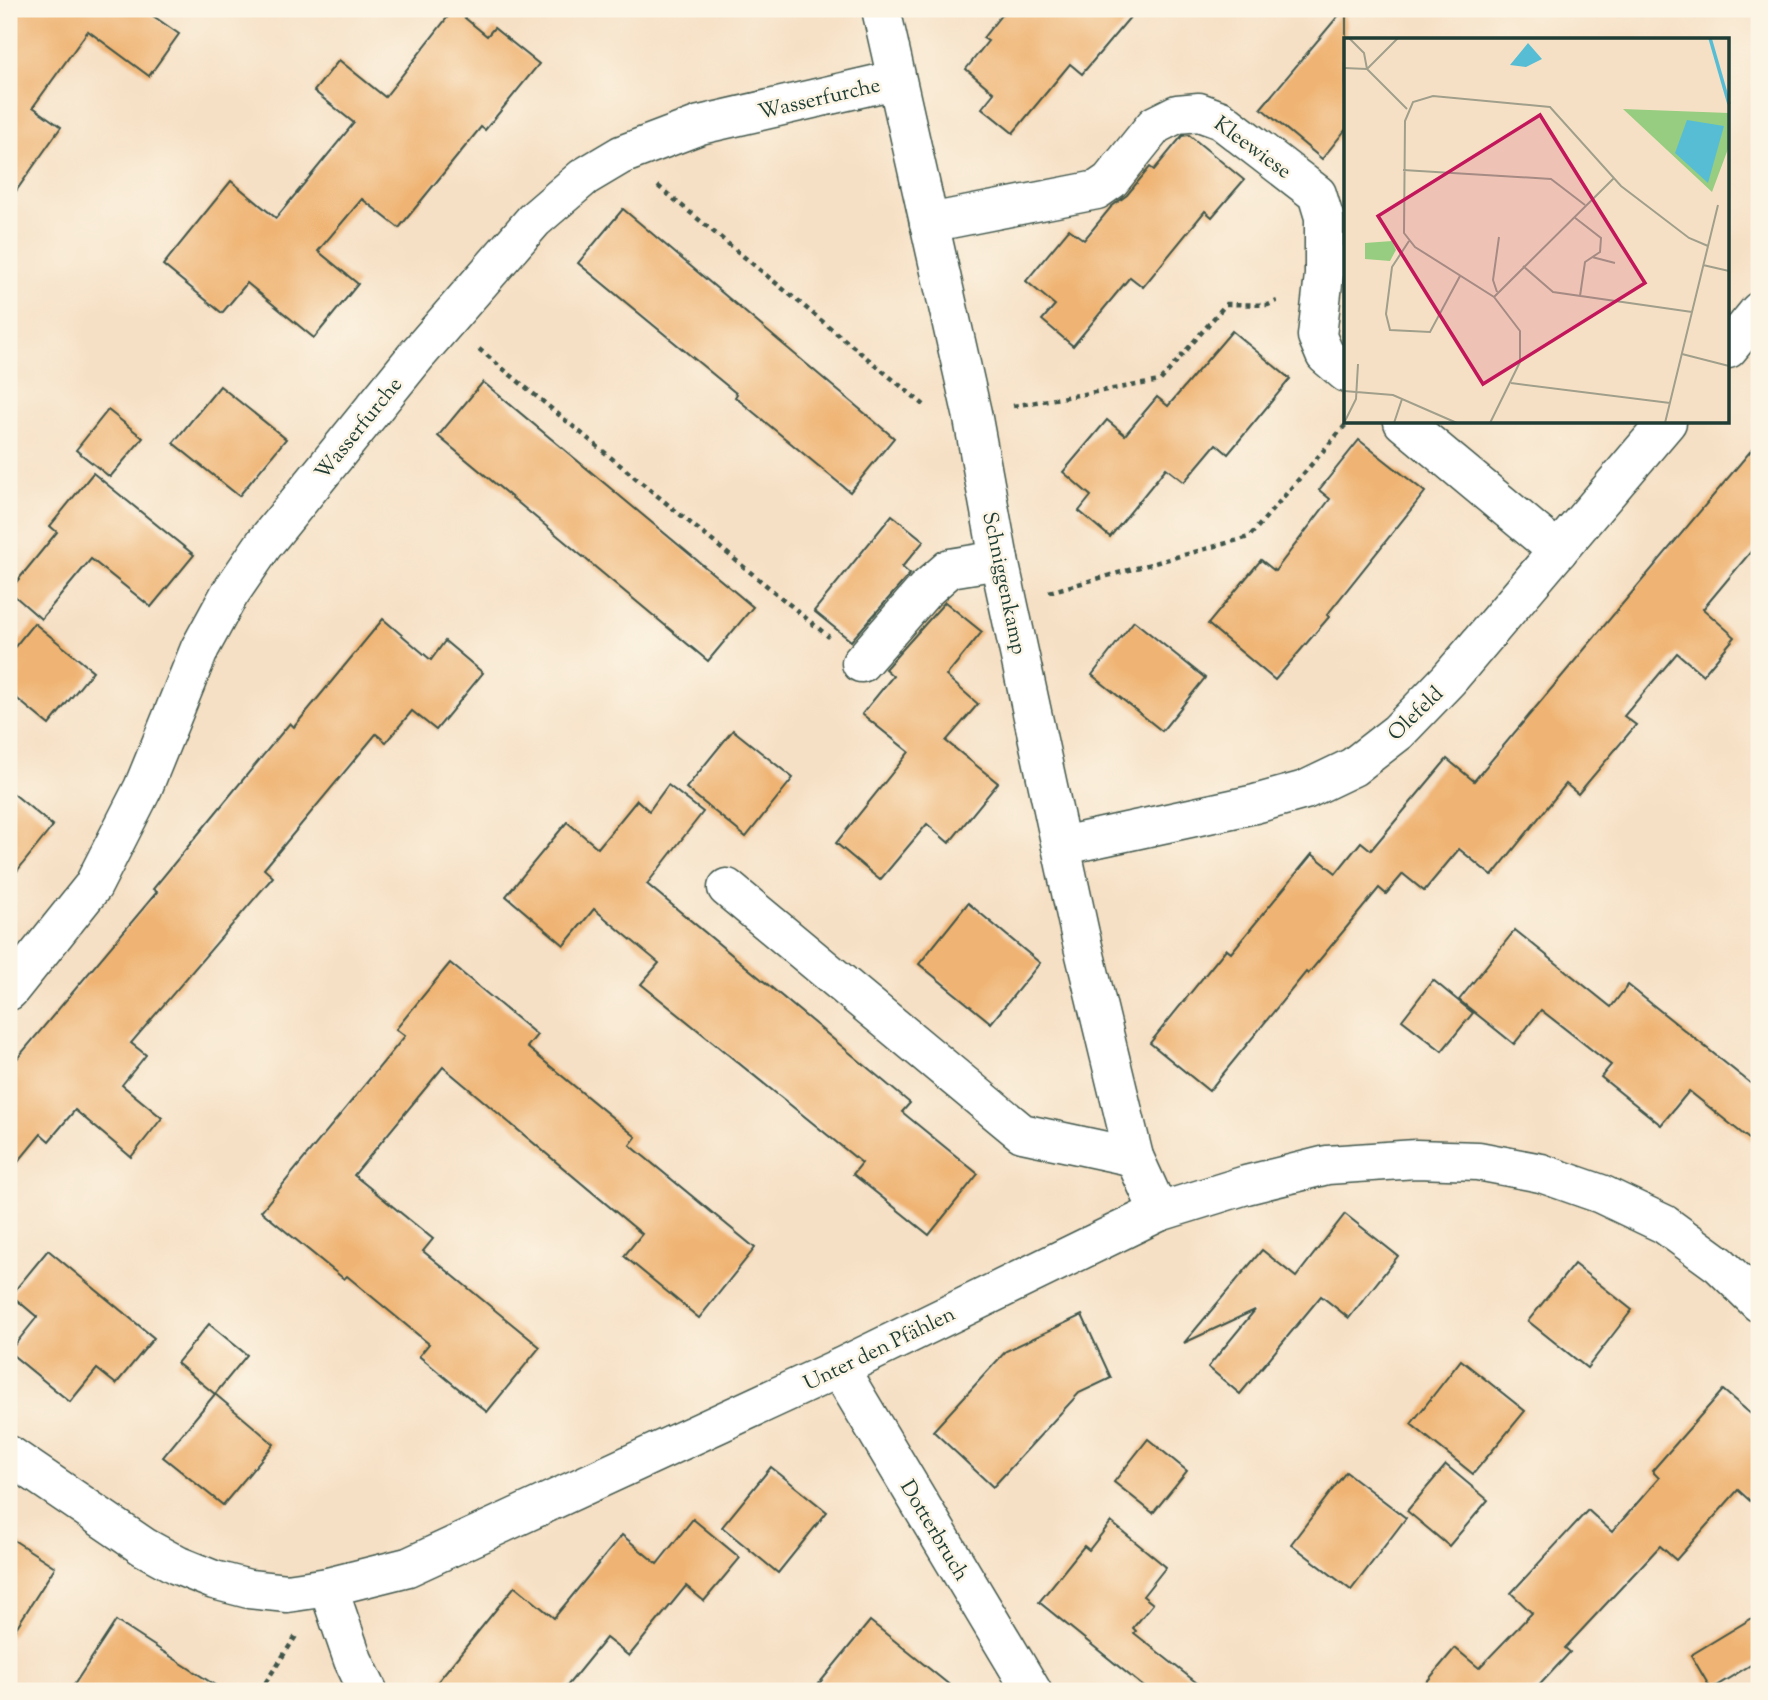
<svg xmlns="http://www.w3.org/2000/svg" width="1768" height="1700" font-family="'Sorts Mill Goudy',serif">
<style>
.building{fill:#efb473}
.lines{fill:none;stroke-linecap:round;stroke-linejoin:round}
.minor-casing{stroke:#3f554a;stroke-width:41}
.path{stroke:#3f554a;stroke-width:4.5;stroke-dasharray:5 5;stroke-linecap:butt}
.minor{stroke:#fff;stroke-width:38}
.labels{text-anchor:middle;stroke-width:5;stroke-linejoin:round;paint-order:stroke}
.street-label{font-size:21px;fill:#1f3d34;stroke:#fcf5e5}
.inset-river{fill:none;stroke:#57bdd5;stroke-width:3.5}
.inset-road{fill:none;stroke:#a09f8b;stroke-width:2}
.view{fill:#c2185b;fill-opacity:0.15;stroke:#c2185b;stroke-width:3.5}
.inset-edge{fill:none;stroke:#1f3d34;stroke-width:3.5}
</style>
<rect width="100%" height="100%" fill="#fcf5e5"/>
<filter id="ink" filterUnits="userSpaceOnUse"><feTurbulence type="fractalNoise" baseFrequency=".0143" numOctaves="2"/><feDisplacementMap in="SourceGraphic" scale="14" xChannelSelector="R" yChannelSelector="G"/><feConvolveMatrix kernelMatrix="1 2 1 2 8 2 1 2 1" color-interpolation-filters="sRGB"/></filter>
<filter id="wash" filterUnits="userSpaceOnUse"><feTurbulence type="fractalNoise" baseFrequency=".00686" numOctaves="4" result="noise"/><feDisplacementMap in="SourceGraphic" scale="28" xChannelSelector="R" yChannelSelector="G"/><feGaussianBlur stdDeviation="1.57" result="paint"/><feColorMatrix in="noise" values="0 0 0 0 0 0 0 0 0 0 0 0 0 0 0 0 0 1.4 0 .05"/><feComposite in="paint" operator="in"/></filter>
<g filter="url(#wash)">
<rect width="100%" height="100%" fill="#f6e0c5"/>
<g id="blocks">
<g class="building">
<polygon points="9,9 143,9 179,34 149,76 88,31 33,107 61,127 9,201"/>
<polygon points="454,9 487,36 494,28 539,64 485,130 481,127 399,228 362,199 318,251 358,284 314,338 247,283 222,313 163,265 231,181 276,218 354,123 314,91 339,60 385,97"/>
<polygon points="1006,9 1137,9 1082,74 1070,64 1013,133 982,108 994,93 966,69 988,41 983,38"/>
<polygon points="1344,9 1346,9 1346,129 1322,159 1261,108"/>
<polygon points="1189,135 1244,180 1212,217 1205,211 1143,287 1130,277 1073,346 1042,320 1055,305 1026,281 1069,229 1084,240 1111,207 1127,195 1150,167 1154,170 1182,136"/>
<polygon points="623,209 894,438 850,492 735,397 737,394 578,263"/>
<polygon points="1232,331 1290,379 1228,454 1216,444 1184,482 1166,468 1110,537 1079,511 1091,496 1063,472 1107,420 1125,435 1157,397 1168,406"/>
<polygon points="483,382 753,607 708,661 438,436"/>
<polygon points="220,386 286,439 239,496 173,443"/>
<polygon points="108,410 143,438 110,477 76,450"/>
<polygon points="1359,440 1425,492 1327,615 1329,617 1275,680 1208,624 1261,560 1275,571 1330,499 1319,490"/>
<polygon points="1759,441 1759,542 1703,609 1735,637 1703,675 1677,653 1624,716 1636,725 1578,794 1566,784 1492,876 1459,849 1424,891 1403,874 1386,894 1379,888 1308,974 1306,972 1209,1091 1150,1043 1226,949 1231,953 1312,854 1336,873 1361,842 1371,850 1447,759 1474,781"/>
<polygon points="93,473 194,555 151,607 91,559 41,619 9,591 57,532 50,526"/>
<polygon points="892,515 924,541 902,567 910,574 851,641 814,611"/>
<polygon points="945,602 982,632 946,676 978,704 946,741 998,783 949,843 927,824 880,880 836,843 909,752 862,714 893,676 885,669"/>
<polygon points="383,619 431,660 445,641 483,673 436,730 412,711 386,742 376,734 264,869 273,877 131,1043 146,1055 122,1085 162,1118 131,1157 75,1110 49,1141 41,1134 9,1173 9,1068 157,892 153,889 236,788 290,723 294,727"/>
<polygon points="1134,621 1205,678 1162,731 1092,675"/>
<polygon points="34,623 93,671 49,725 9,692 9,654"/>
<polygon points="733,730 793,778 746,837 686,788"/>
<polygon points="668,785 703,812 647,884 910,1103 902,1112 978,1174 929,1235 853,1174 862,1163 641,984 659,963 594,909 564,945 506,896 567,822 598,848 637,800 649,811"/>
<polygon points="9,790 53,826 9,881"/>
<polygon points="968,903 1040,963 991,1023 919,964"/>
<polygon points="1515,930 1611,1007 1628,985 1759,1090 1759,1147 1689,1091 1661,1125 1601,1077 1611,1065 1541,1010 1514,1044 1459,1000"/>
<polygon points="450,963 537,1035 527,1047 636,1137 630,1145 755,1248 699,1318 624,1256 642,1234 443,1067 354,1175 433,1239 423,1251 540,1347 487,1412 419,1356 429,1344 347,1276 344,1279 261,1211 405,1036 396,1029"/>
<polygon points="1433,980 1473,1013 1442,1051 1402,1020"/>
<polygon points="1345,1214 1398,1256 1349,1318 1321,1296 1240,1394 1208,1367 1255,1310 1184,1343 1262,1250 1296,1277"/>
<polygon points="48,1250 154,1338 116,1384 97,1369 70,1402 9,1352 37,1317 11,1295"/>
<polygon points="1574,1264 1632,1310 1587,1368 1528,1321"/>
<polygon points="1082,1315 1111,1378 1079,1393 993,1487 933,1431 1006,1351"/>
<polygon points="209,1324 247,1355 215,1394 177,1363"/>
<polygon points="1461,1360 1525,1411 1473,1474 1411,1424"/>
<polygon points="1723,1390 1759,1421 1759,1509 1738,1490 1676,1560 1660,1546 1565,1648 1570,1652 1534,1691 1419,1691 1455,1648 1479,1668 1532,1613 1511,1593 1588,1510 1612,1532 1659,1478 1652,1471"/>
<polygon points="215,1394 274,1444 223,1505 163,1457"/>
<polygon points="1148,1439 1187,1471 1153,1513 1114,1482"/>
<polygon points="1446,1465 1488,1500 1449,1546 1407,1511"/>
<polygon points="771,1467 827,1512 778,1573 722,1527"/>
<polygon points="1346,1472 1406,1518 1351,1590 1291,1544"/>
<polygon points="693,1519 740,1558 704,1601 686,1586 629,1656 606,1638 563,1691 430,1691 515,1586 554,1618 622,1535 657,1564"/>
<polygon points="1111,1522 1166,1567 1143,1596 1153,1604 1133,1628 1136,1631 1134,1633 1207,1691 1149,1691 1039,1602 1084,1546 1089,1550"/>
<polygon points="9,1537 55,1567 9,1639"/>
<polygon points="1759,1614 1759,1660 1711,1689 1691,1655"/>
<polygon points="116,1621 224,1691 70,1691"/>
<polygon points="870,1621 957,1691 813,1691"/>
</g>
</g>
</g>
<g filter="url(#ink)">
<use href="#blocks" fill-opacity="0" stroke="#3f554a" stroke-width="2"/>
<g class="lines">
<defs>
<g id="minor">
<polyline points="881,9 972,413 999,560 1080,934 1134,1157 1159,1212"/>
<polyline points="929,223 1097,190 1110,181 1155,125 1177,114 1199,112 1221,120 1317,194 1324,217 1324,275 1317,336 1325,355 1346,373"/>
<polyline points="1728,349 1759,311"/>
<polyline points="1403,422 1558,551"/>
<polyline points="861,663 925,590 950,568 999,560"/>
<polyline points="1061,846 1255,804 1305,790 1353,767 1398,732 1449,679 1667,422"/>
<polyline points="727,888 1022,1133 1134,1157"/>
<polyline points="9,991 93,886 143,788 200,648 229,595 264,544 416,356 534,220 584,177 621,155 700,125 895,80"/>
<polyline points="839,1368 1032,1691"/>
<polyline points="9,1455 144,1547 177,1565 214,1580 249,1589 287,1593 328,1587 408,1567 839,1368 1159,1212 1246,1185 1327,1165 1416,1159 1478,1161 1541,1173 1601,1194 1664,1224 1720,1265 1759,1303"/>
<polyline points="328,1587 353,1660 368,1691"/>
</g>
</defs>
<use href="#minor" class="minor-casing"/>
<g class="path">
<polyline points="658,186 924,405"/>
<polyline points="479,349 829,637"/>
<polyline points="1013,406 1160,381 1226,304 1268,305 1277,301"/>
<polyline points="1049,592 1249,537 1348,422"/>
<polyline points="260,1691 296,1636"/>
</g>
<use href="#minor" class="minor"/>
</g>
</g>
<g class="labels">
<g class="street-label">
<text transform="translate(819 98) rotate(-13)" y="7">Wasserfurche</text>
<text transform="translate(1253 147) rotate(36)" y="7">Kleewiese</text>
<text transform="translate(358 428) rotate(-51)" y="7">Wasserfurche</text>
<text transform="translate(1005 583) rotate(78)" y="7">Schniggenkamp</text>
<text transform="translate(1415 713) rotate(-44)" y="7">Olefeld</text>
<text transform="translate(879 1348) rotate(-26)" y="7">Unter den Pfählen</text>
<text transform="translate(935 1530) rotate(59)" y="7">Dotterbruch</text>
</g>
</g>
<g transform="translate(1344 38)">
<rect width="385" height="385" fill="#f6e0c5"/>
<path d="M279 71 385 75 384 111 368 154ZM48 203 52 212 46 223 21 221V205Z" fill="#97cd80"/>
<path d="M184 5 198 21 182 29 166 27ZM343 82 380 88 364 145 331 115Z" fill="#57bdd5"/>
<path class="inset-river" d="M366 0 385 66"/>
<path class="inset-road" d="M5 0 20 15 23 31M86 0H129M0 30 23 31M23 31 63 71M23 31 54 0M59 132 207 141 241 167M230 179 257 200 256 214 241 224 236 258M65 203 48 229 42 276 46 292 86 294 116 238M248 219 271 225M359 227 385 233M179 228 209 254 348 274M153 254 149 242 155 199M150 259 270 140M338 316 385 328M167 345 326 365M0 353 49 357 113 385M0 385 12 361 14 326M50 385 58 361M146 385 176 324V293L150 259 71 209 60 195 61 83 69 64 89 58 206 69 277 148 345 200 364 208M321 385 374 167"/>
<path class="view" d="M196 77 301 245 139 346 34 178Z"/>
<rect width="385" height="385" class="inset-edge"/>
</g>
<rect width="1768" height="1700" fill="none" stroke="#fcf5e5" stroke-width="35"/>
</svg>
